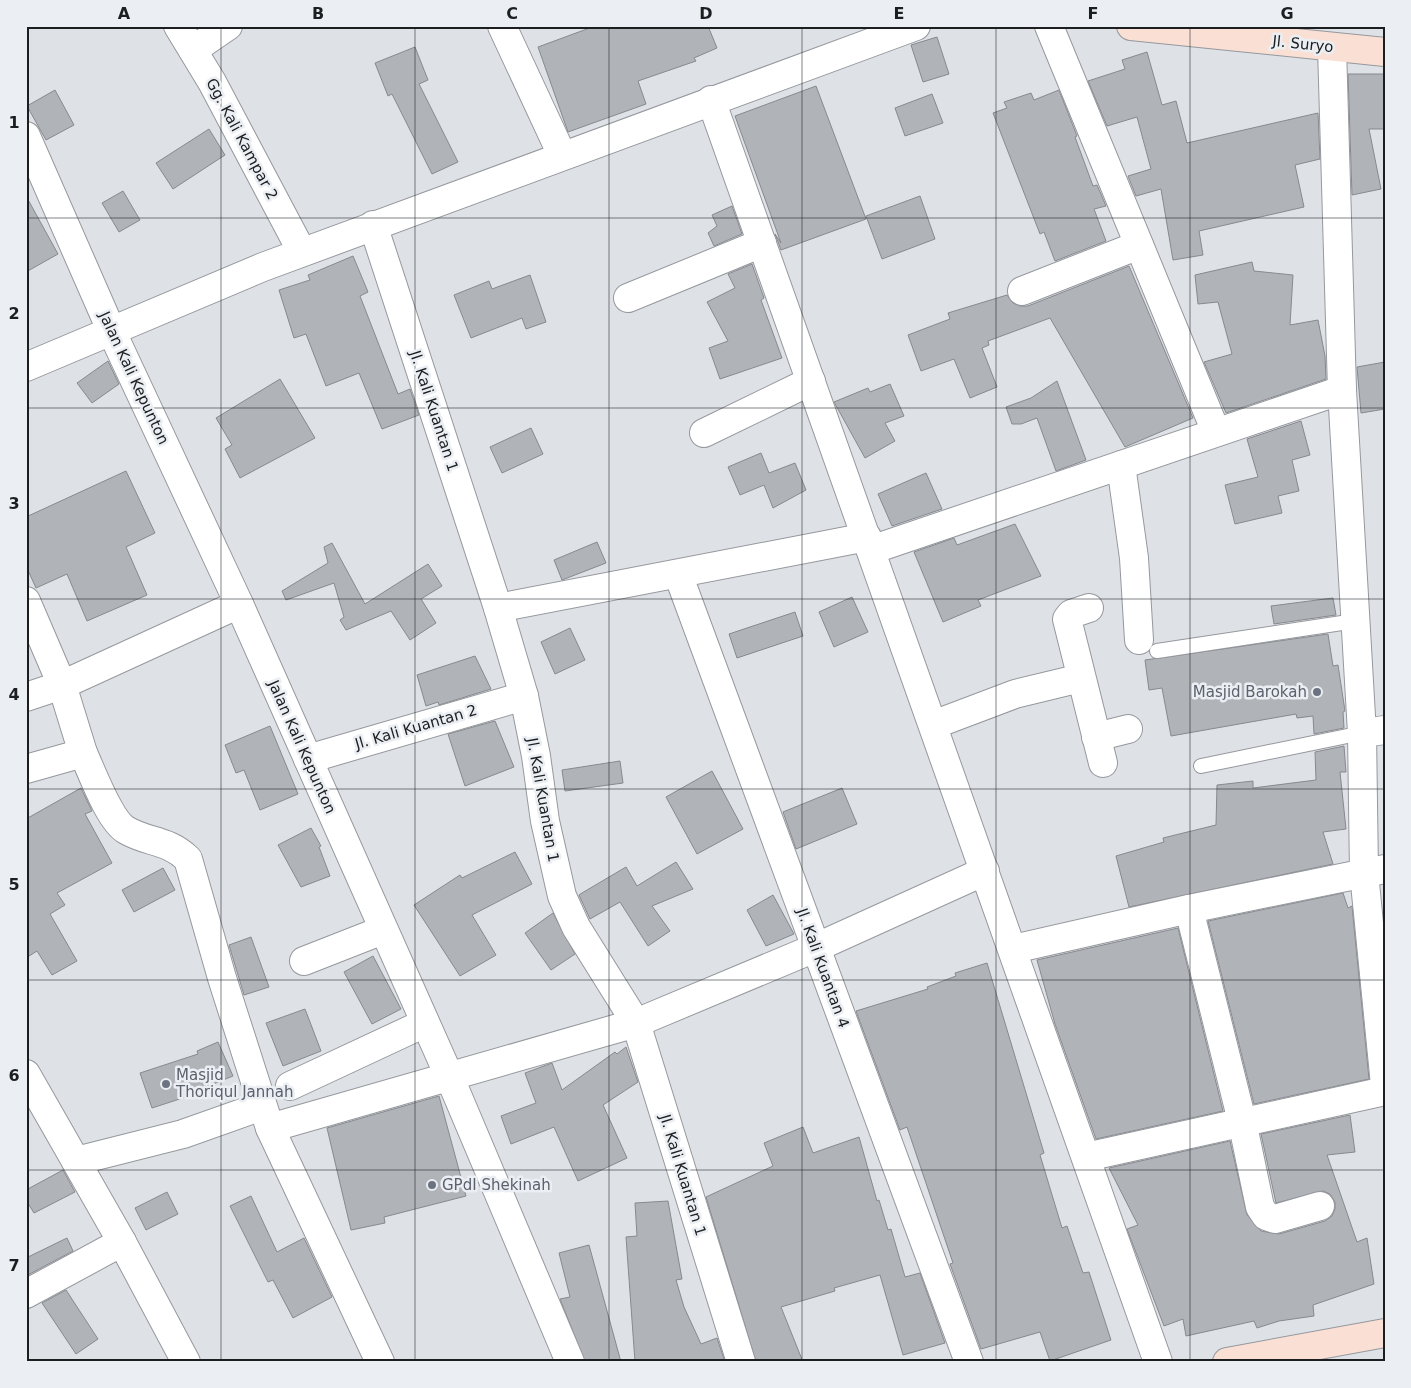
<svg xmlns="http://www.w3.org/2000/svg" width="1411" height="1388" font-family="'DejaVu Sans',sans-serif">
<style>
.building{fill:#b0b3b8;stroke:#868a8f}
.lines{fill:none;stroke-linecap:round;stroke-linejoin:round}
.service-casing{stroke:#95989d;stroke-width:16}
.minor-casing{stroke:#95989d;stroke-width:30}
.secondary-casing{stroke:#95989d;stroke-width:30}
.service{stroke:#fff;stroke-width:14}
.minor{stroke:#fff;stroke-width:28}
.secondary{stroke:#fae0d4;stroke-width:28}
.grid{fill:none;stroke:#1c1e20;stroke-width:1;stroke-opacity:0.55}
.worship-dot{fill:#6b7280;stroke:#ebeff4;stroke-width:2}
.labels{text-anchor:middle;stroke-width:5;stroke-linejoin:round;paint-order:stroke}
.street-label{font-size:15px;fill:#1c1e20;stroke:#ebeff4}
.worship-label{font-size:15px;fill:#5b616d;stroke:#ebeff4;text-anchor:start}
.neatline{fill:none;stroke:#1c1e20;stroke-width:2}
.grid-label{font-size:16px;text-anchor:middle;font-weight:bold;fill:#1c1e20}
</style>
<rect width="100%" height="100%" fill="#dee2e7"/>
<g class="building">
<polygon points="595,26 708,26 717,48 694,58 696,61 638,81 646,104 568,132 538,47"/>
<polygon points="937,37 949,74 923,82 911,45"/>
<polygon points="415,47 428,80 419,84 458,162 432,174 392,94 388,96 375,63"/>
<polygon points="1147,52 1162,105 1176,101 1187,143 1318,113 1320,159 1295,165 1304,207 1199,231 1203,255 1173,260 1161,189 1136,196 1128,176 1151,169 1137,117 1107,126 1088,81 1125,69 1122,60"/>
<polygon points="1348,74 1385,74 1385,129 1369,129 1381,189 1352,195"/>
<polygon points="816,86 866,219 781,250 775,234 781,243 735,116"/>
<polygon points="55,90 74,125 46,140 27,106"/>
<polygon points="1059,90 1077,136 1075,137 1093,186 1097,185 1106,206 1094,209 1106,241 1055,261 1044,232 1040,234 993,113 1007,108 1004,102 1031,93 1034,100"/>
<polygon points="932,94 943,123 905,136 895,108"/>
<polygon points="209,129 225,155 173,189 156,163"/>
<polygon points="123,191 140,220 119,232 102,203"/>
<polygon points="26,196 58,254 26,272"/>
<polygon points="920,196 935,239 882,259 866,216"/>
<polygon points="732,206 742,234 714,246 708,233 717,226 712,215"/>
<polygon points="353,256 368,292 360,296 398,394 410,389 419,415 382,429 359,373 326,386 306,334 294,338 279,290 310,280 308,275"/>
<polygon points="1252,262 1254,271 1293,275 1290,325 1318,320 1325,356 1326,379 1226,413 1204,362 1232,354 1218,302 1198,304 1195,275"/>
<polygon points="752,264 764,298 761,300 782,358 720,379 709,348 728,341 707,302 735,288 728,274"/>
<polygon points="1129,266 1193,418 1125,447 1050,318 988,341 989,345 982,348 997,387 970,398 954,359 921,371 908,335 950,319 948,313 1007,295 1013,303 1020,306 1028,306"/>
<polygon points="530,275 546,322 526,329 522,318 471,338 454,295 489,281 492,289"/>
<polygon points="108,361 119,384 92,403 77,383"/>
<polygon points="1385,362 1385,409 1361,413 1357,367"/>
<polygon points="280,379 315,438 240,478 225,449 232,445 216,418"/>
<polygon points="1057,381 1086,460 1056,471 1037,418 1021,424 1012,424 1006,407 1031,398"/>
<polygon points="890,384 904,416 885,423 895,441 865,458 834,402 868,388 870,392"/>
<polygon points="1301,421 1310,455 1292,460 1299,491 1278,496 1282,513 1235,524 1225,485 1258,477 1247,439"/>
<polygon points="531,428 543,454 502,473 490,447"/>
<polygon points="761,453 769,473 795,463 806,490 773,508 764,485 740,495 728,467"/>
<polygon points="126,471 155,533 126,547 147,595 87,621 67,574 36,588 26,566 26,517"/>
<polygon points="926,473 942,509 892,526 878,494"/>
<polygon points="1015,524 1041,576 978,600 981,606 943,622 914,552 954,538 957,545"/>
<polygon points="597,542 606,563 562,580 554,560"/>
<polygon points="332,543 365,604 428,564 442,586 421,599 436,623 410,640 391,611 346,630 340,620 344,617 334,583 286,600 282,591 328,563 324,547"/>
<polygon points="852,597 868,632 834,647 819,612"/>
<polygon points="1333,598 1336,615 1274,624 1271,606"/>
<polygon points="795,612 803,636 737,658 729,634"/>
<polygon points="570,628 585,660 555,674 541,642"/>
<polygon points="1328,634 1333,666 1338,665 1345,711 1343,712 1344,728 1314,734 1313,716 1297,718 1296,714 1171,736 1162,688 1149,690 1145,660"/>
<polygon points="475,656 491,689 439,705 438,702 426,706 417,675"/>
<polygon points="495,721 514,767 465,786 448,734"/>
<polygon points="270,726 298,794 260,810 244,770 236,773 225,745"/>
<polygon points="1344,746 1346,772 1340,772 1346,829 1323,832 1333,864 1129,907 1116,856 1164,842 1163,838 1216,825 1217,785 1253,781 1253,788 1316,780 1315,752"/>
<polygon points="620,761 623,783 565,791 562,770"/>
<polygon points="712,771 743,829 697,854 666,797"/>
<polygon points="81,788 92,811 85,814 112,863 57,893 65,905 50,914 77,961 52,975 37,951 26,958 26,819"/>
<polygon points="842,788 857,824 796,849 783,812"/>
<polygon points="311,828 321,846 319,847 330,876 301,887 278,845"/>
<polygon points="515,852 532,884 472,915 496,955 460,976 414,905 460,875 462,878"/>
<polygon points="676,862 693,889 652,906 670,931 648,946 620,902 590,919 579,895 582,893 626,867 637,886"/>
<polygon points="163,868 175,890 134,912 122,890"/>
<polygon points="1343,893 1348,908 1352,906 1369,1079 1254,1104 1208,921"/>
<polygon points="773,895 794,934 766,946 747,910"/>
<polygon points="553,913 575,954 551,970 525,933"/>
<polygon points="1178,928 1223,1111 1096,1139 1055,1024 1037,960"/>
<polygon points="251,937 269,987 244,995 229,945"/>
<polygon points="373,956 401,1009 372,1024 344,972"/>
<polygon points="987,963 1044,1153 1040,1155 1062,1228 1067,1226 1083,1273 1089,1272 1111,1340 1050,1361 1040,1332 981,1349 950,1264 953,1263 907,1127 900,1130 856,1011 928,989 927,987 956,976 955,973"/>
<polygon points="305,1009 321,1051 283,1066 266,1023"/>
<polygon points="218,1042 233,1076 191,1093 192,1095 152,1108 140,1073 198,1054 197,1051"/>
<polygon points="626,1047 638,1082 603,1105 627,1158 578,1181 554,1127 511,1144 501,1116 536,1103 525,1073 552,1063 562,1090 615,1052 617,1054"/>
<polygon points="439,1096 466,1196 384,1217 385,1223 351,1230 327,1128"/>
<polygon points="1350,1115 1355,1152 1327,1155 1357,1242 1367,1238 1374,1284 1313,1305 1314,1316 1279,1321 1257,1328 1254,1321 1186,1336 1183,1319 1164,1326 1127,1229 1138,1225 1109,1168 1230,1141 1247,1215 1261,1231 1279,1234 1325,1221 1332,1216 1335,1209 1335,1202 1330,1194 1323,1191 1276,1203 1261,1134"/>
<polygon points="803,1127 813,1153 859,1137 877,1201 879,1200 888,1230 891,1229 905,1277 920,1273 945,1343 903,1355 880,1275 834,1288 835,1291 781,1307 803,1362 756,1362 706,1197 773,1166 764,1143"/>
<polygon points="63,1170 75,1192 34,1213 26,1200 26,1190"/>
<polygon points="167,1192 178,1214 146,1230 135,1208"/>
<polygon points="251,1196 277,1252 304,1238 332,1297 293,1318 273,1280 268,1282 230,1206"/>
<polygon points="668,1201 682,1279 676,1280 684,1307 701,1344 717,1338 725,1362 635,1362 626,1237 637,1236 635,1203"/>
<polygon points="67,1238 73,1251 26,1276 26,1258"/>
<polygon points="589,1245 621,1362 585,1362 560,1299 570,1297 559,1253"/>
<polygon points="66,1290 98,1339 76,1354 42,1303"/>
</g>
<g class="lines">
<defs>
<g id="service">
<polyline points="1157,651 1355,621"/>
<polyline points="1201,766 1362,733"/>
</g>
<g id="minor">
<polyline points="178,26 212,82 302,252"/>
<polyline points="502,26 562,155"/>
<polyline points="1049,26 1216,432"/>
<polyline points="1332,47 1342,390 1362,733 1364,873 1385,1085"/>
<polyline points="193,50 228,26"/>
<polyline points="711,100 1158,1362"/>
<polyline points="26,136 111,330 239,604 450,1078 570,1362"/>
<polyline points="373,225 498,608 524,696 536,756 545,821 562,896 576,927 636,1023 741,1362"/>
<polyline points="1022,291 1139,245"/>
<polyline points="628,298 762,243"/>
<polyline points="26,367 263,267 916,26"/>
<polyline points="704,433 811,381"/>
<polyline points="1121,465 1134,558 1139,640"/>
<polyline points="871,550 1342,390"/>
<polyline points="678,574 969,1362"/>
<polyline points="26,601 62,685 26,697"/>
<polyline points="498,608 867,537"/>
<polyline points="1089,608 1071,614 1067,619 1103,763"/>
<polyline points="933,725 1015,694 1081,678"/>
<polyline points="1362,733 1385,730"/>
<polyline points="1096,737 1128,729"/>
<path d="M83 753C92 772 109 820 126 830 148 843 167 839 188 859L222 978 270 1128 380 1362"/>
<polyline points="308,759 524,696"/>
<polyline points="26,769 83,753 62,685 239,604"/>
<polyline points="1189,909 1242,1121 1260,1207 1266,1216 1275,1219 1320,1206"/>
<polyline points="1013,949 1189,909 1385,869"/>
<polyline points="304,961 383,930"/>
<polyline points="26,1074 122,1242 186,1362"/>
<polyline points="290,1086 425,1023"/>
<polyline points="270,1128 636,1023 815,948 985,871"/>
<polyline points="1086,1157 1385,1091"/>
<polyline points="76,1161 183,1134 262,1106"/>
<polyline points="26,1294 122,1242"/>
</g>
<g id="secondary">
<polyline points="1131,26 1385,52"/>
<polyline points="1227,1362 1385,1333"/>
</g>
</defs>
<use href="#service" class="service-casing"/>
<use href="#minor" class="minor-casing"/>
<use href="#secondary" class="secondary-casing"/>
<use href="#service" class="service"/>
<use href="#minor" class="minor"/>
<use href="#secondary" class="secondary"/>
</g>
<path class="grid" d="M221 26V1362M415 26V1362M609 26V1362M802 26V1362M996 26V1362M1190 26V1362M26 218H1385M26 408H1385M26 599H1385M26 789H1385M26 980H1385M26 1170H1385"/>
<g class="worship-dot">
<circle cx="1317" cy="692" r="5"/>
<circle cx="166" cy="1084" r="5"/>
<circle cx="432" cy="1185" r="5"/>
</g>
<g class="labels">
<g class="street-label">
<text transform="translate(1303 44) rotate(6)" y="5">Jl. Suryo</text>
<text transform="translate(242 139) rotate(62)" y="5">Gg. Kali Kampar 2</text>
<text transform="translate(134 378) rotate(65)" y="5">Jalan Kali Kepunton</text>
<text transform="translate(434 411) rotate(72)" y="5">Jl. Kali Kuantan 1</text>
<text transform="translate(416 727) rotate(-16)" y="5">Jl. Kali Kuantan 2</text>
<text transform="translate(302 747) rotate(66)" y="5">Jalan Kali Kepunton</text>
<text transform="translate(543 800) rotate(80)" y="5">Jl. Kali Kuantan 1</text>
<text transform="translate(823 968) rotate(70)" y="5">Jl. Kali Kuantan 4</text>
<text transform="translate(683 1175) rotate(73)" y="5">Jl. Kali Kuantan 1</text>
</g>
<g class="worship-label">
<text x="1307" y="697" text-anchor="end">Masjid Barokah</text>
<text x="176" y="1080">Masjid<tspan x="176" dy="17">Thoriqul Jannah</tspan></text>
<text x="442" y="1190">GPdI Shekinah</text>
</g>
</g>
<rect width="1411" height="1388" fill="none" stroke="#ebeff4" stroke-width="55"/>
<rect x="28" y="28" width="1356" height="1332" class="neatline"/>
<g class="grid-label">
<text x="124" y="19">A</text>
<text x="318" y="19">B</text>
<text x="512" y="19">C</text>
<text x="706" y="19">D</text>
<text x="899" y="19">E</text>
<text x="1093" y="19">F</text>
<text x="1287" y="19">G</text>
<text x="14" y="128">1</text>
<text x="14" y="319">2</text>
<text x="14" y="509">3</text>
<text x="14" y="700">4</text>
<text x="14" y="890">5</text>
<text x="14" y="1081">6</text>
<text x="14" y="1271">7</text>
</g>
</svg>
